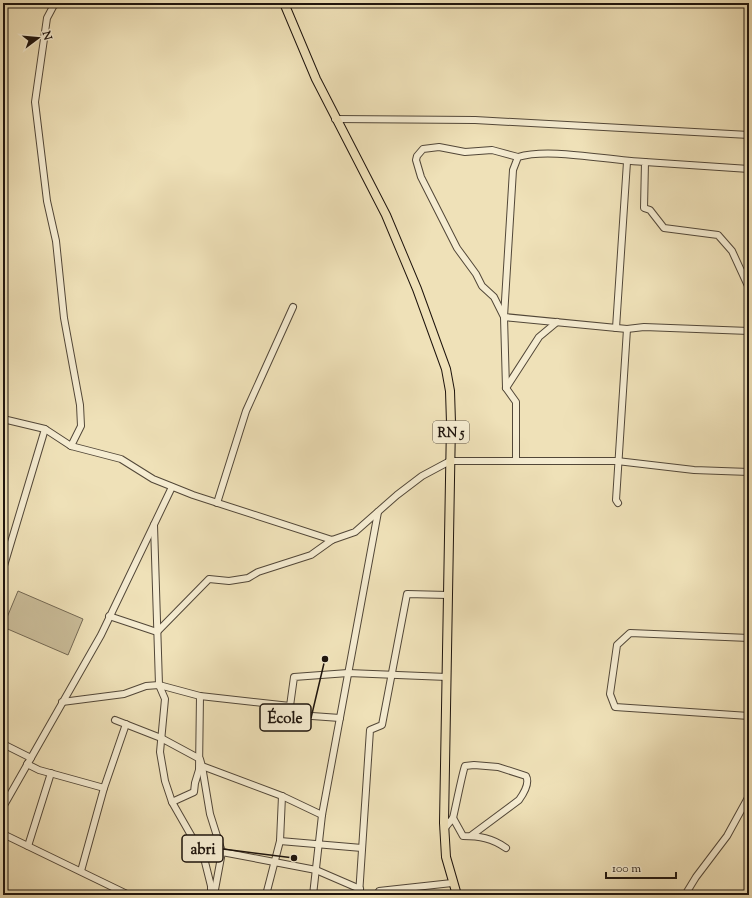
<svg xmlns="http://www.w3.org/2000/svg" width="752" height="898" font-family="'Sorts Mill Goudy',serif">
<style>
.green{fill:#cbbe9b;stroke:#746954}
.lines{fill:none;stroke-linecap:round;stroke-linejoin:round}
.minor-casing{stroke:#524738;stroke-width:8}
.major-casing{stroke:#1e140d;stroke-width:10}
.minor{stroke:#f5ecd1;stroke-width:6}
.major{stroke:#efe1b8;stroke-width:8}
.labels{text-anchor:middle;stroke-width:3;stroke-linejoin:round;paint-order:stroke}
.shield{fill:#f5ecd1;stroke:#5e5548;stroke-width:1}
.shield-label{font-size:13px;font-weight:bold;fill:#1e140d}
.leader{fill:none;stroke:#1e140d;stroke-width:1.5}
.callout-dot{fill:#1e140d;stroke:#f5ecd1;stroke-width:1.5}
.callout{fill:#f5ecd1;stroke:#1e140d;stroke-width:1.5}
.callout-label{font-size:15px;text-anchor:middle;font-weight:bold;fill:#1e140d}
</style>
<rect width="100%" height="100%" fill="#efe1b8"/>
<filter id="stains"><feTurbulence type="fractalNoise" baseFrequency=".005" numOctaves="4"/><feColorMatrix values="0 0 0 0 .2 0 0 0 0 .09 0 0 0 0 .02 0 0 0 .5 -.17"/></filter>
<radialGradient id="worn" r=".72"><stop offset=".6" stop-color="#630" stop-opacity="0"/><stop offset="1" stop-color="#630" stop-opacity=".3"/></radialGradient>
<polygon class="green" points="18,591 83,619 68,655 3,627"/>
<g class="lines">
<defs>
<g id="minor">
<polyline points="55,3 47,18 35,102 47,201 56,241 64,318 80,405 81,426 71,446"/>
<polyline points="335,119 475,120 749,135"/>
<polyline points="645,162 749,169"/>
<path d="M504 317 513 170 518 157C550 147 609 161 645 162L644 208 650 210 664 228 718 235 732 251 749 288"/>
<polyline points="504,317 494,297 482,286 476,274 457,248 421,177 416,160 417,156 423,149 439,147 465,152 492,150 518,157"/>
<polyline points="616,328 627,162"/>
<polyline points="506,388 539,337 557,322"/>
<polyline points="3,419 45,429 71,446 121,459 153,479 193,495 332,540 355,532 397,495 422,476 450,461 617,461 694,470 749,472"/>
<polyline points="516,461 516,402 506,388 504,317 627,329 644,327 749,331"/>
<polyline points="217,503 246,411 293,307"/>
<polyline points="618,503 616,500 627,329"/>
<polyline points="154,525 159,685 165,699 160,752 165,781 172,802 204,858 211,886 211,895"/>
<polyline points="3,569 45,429"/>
<polyline points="109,616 157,632 209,579 229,581 248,578 258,572 311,555 332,540"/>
<polyline points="749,638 630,633 617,645 610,694 615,707 749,716"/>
<polyline points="62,702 124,694 146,686 159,685 200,696 290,706 298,715 340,718"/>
<polyline points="290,706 294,677 348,673 447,677"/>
<polyline points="115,720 161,738 200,759 202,766 282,796 322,815"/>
<polyline points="3,744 31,758"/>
<polyline points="27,764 39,770 104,788"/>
<polyline points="202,766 210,814 222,852 214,895"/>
<polyline points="172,802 194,792 195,783 199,770 200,696"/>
<polyline points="3,807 101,635 172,487"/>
<path d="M453 818C455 810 463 770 465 766L474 765 498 767 526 776C530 783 524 793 519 800L472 835"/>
<path d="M444 829 453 818 463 836C479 836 492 838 506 848"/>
<polyline points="3,834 129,895"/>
<polyline points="280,841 362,848"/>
<polyline points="28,846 51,773"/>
<polyline points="222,852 316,870 360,889"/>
<polyline points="81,871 104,788 126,724"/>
<polyline points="266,895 280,841 282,796"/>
<polyline points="313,895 322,815 378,512"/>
<polyline points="359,895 370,730 382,725 407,594 448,595"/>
<polyline points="378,895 379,891 452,883"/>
<polyline points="685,895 696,877 727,836 749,796"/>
</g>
<polyline id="major" points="284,3 316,79 386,215 417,289 446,369 450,391 451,423 444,823 446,857 457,895"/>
</defs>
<use href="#minor" class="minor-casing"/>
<use href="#major" class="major-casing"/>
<use href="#minor" class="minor"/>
<use href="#major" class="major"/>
</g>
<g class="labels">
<rect class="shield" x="433" y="421" width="36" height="22" rx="3"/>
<g class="shield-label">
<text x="451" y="437">RN 5</text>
</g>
</g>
<path class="leader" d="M325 659L311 718M294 858L223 849"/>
<g class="callout-dot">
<circle cx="325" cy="659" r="4"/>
<circle cx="294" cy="858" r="4"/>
</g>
<g class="callout">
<rect x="260" y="704" width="51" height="27" rx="4"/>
<rect x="182" y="835" width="41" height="27" rx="4"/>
</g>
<g class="callout-label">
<text x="285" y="723">École</text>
<text x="203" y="854">abri</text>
</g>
<rect width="752" height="898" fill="none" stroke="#efe1b8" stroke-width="16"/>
<rect x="4" y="4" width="744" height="890" fill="none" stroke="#1e140d" stroke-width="2"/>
<rect x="8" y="8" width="736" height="882" fill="none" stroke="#1e140d"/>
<g transform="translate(38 38) rotate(74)" stroke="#f5ecd1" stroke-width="3" paint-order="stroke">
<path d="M0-3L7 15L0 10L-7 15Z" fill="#1e140d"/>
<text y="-6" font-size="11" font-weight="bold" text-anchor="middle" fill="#1e140d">N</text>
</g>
<path d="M606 872v6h70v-6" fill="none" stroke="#1e140d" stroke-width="2"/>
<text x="612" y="872" font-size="12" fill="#1e140d" stroke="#f5ecd1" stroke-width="3" paint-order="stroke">100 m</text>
<rect width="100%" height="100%" filter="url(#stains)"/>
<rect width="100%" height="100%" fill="url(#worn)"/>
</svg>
